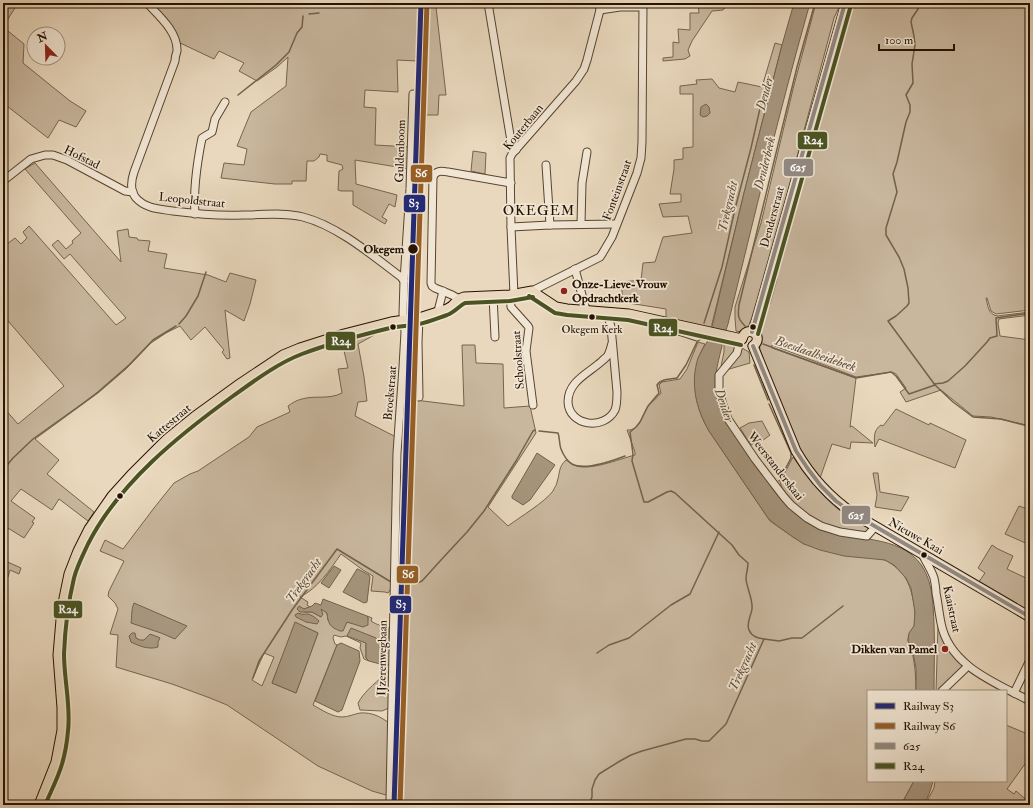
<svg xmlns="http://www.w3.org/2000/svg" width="1033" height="808" font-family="'IM FELL Double Pica',serif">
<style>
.green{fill:#c8b69d;stroke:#76644e;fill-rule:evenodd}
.water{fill:#a6957d;stroke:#72614b}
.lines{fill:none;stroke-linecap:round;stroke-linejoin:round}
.stream{stroke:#72614b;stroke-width:1.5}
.minor-casing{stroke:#56442f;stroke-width:9}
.major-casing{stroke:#251200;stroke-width:11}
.minor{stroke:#f1e6d4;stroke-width:7}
.major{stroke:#e9d8bd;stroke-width:9}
.bus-1-casing{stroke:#f1e6d4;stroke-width:7}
.bus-2-casing{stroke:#f1e6d4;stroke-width:7}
.bus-1{stroke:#928880;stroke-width:4}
.bus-2{stroke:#4a5321;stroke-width:4}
.rail-1-casing{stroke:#f1e6d4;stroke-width:8}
.rail-2-casing{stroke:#f1e6d4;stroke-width:8}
.rail-1{stroke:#222975;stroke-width:5}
.rail-2{stroke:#965f26;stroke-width:5}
.stop-dot{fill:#251200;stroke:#f1e6d4;stroke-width:1.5}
.poi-dot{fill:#8f2418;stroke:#f1e6d4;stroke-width:1.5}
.labels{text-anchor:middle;stroke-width:3.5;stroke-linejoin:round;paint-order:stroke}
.bus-label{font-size:11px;fill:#251200;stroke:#f1e6d4}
.street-label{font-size:12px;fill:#251200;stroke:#f1e6d4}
.stop-label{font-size:12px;font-weight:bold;fill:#251200;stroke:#f1e6d4;text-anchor:end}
.poi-label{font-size:12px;font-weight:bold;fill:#251200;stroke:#f1e6d4;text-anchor:start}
.water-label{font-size:13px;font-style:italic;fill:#5f4d38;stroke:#f1e6d4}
.quarter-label{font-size:14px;letter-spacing:1px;fill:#251200;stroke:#f1e6d4}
.line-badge{stroke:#f1e6d4;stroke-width:1.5}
.badge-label{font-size:11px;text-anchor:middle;font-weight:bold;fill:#fff}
</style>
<rect width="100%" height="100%" fill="#e9d8bd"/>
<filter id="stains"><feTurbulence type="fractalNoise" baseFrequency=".005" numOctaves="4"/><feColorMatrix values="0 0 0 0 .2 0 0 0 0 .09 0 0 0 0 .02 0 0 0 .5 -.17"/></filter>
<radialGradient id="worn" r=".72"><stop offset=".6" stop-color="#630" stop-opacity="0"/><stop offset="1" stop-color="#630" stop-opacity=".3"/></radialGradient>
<g class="green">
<polygon points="3,3 18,3 3,27 24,44 23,63 70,101 86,111 76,127 59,120 48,138 7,106 3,110"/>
<polygon points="152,3 418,3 417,61 397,60 398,92 365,90 364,107 376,108 375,145 410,147 409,169 355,160 356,184 397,195 395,207 389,204 382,217 387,220 385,224 353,205 353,191 341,191 338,190 339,171 343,169 342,165 327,161 327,155 320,154 319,157 314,161 307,161 306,181 292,181 292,184 275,184 221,178 224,163 244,165 247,149 237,146 251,112 286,86 288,57 277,67 257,81 239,71 244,63 219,51 214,59 178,42 172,28"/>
<polygon points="698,3 729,3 723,10 712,11 692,41 688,50 690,56 685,59 663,61 663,58 673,57 673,42 679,43 678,29 690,30 690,13 699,13"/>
<polygon points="816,3 841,3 834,18 765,277 751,320 748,327 741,332 736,331 735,318 735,307 761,223 794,85"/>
<path d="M848 3H1030V310L996 314 991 311 987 298H986C988 306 988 314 997 316L1030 312V315L999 319 998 323 1000 336 1030 340V424L1026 425 991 417 973 416 941 390 906 402 900 392 906 388 896 374 892 372 856 377 772 345V348L856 378 850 427 852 426 873 443 851 442 850 449 832 444 819 481 801 455 760 352 759 329H761V324H759L760 316 765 303 770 304 777 279 772 277 783 231Z"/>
<polygon points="426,7 436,7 446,95 439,95 438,115 426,115"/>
<polygon points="775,43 782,45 744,193 712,324 712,328 666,318 666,309 622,302 622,282 641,280 643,263 655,262 663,237 692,233 688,216 663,217 659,204 681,202 681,194 670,194 674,169 674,160 683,159 683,148 693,147 693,94 680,94 680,86 697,84 696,80 712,79 719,88 735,92 738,82 762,87"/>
<polygon points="473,151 486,153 485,174 471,171"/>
<polygon points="35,163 121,262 117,231 128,229 129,237 137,238 138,240 150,241 148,251 167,254 164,268 208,275 226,282 230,273 256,280 250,304 244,321 225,310 230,358 227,359 222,352 224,350 205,327 191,340 180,326 166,333 151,343 126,369 98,393 35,439 59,460 47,474 94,512 88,521 59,499 52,510 21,489 11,501 35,518 32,522 34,523 24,538 3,525 3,407 18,424 64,386 3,315 3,247 15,238 21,244 27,238 23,232 29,226 116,325 126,318 70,254 64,259 52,245 58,240 66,249 73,243 72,241 81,233 25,169"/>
<path d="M392 325 358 344 364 377 367 401 358 402 355 416 396 437 394 584 388 593 385 592 371 591 373 576 363 570 341 554C329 571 318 588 300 597L308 602 307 605 310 607 304 609V612H312L321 617 320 608 327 613 328 620 344 627 347 622 351 623 368 620V618L367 616 372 618 371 621C377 625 382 626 388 627L389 638 391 642 390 664 386 666 380 664 383 659 381 645 347 635 366 643V658L369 661 364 659 360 648 361 643 346 636 341 637 334 635 333 638 335 644 337 645 313 705C322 710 332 717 342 717 348 717 354 714 360 713 372 712 381 717 389 723V794L386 795 372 791 318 766 227 705 210 698 172 684 116 667 118 635 110 634 118 609 115 603 108 596 109 591 124 561 100 551 105 540 123 549 154 508 174 483 190 474 198 471 249 437 257 427 290 412 288 406C292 403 297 400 302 399 315 395 329 400 342 393L338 369 348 368 341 338ZM296 623 318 633 296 693 272 683ZM264 653 274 657 262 686 252 680Z"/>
<path d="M725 340C731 341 735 342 736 348L720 371 724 352V341Z"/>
<path d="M698 342 705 344C689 374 693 403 709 431L770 521 793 537 804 544 885 560C905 571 910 583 914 604 915 611 916 619 914 626 912 631 908 633 908 640 908 643 912 647 912 651 915 665 916 677 916 691H868V781H914L901 805H403L408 604 415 400 464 406 462 345H475L476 363 503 364 504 408 530 406 536 433 488 507 508 526C520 517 545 502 553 491 554 488 557 485 557 482 560 474 558 467 566 460 568 461 571 464 574 465 588 472 619 459 635 455V452L627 430C641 431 642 413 649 405 653 401 657 398 661 393L659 385 662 382 680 379 687 369Z"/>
<polygon points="742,348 749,352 750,363 726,370 740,353"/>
<path d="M896 409 929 425 930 423 966 440 955 468 879 439 875 447C874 439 873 430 881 425L883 426Z"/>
<polygon points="762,421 769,434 770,435 762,441 760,439 751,445 740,428 749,423"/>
<path d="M793 457C803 471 816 489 829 501 840 512 854 520 868 528L869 530 866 532 863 533 849 531 813 520 787 497 782 488 780 482Z"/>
<polygon points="873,473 878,473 880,492 909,497 901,511 875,507 877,495"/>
<polygon points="1019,506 1030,510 1030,545 1005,534"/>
<polygon points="992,545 998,549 1013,556 1007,569 1030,580 1030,614 978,583 985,573 978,568"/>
<polygon points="3,560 21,568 19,574 10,570 8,577 3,575"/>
<polygon points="938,626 940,626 968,666 942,691 936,691"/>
<path d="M389 671V708L382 711 360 710 358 703C365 690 379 680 389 671Z"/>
<polygon points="1006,725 1030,735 1030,757 1007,789 1014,794 1016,791 1030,803 1030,805 925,805 934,788 935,781 1006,781"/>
</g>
<g class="water">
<path d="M794 3H810C780 109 754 217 728 324L722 342V346C717 367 712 382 718 403 724 423 740 440 751 457 763 474 774 494 789 508 797 516 809 524 819 529 851 542 900 533 922 566 933 583 933 604 934 624 935 647 934 669 934 691H916V668L912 648 908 641 909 633 914 626 915 612 911 588 906 578 894 565 885 560 844 556 820 550 804 544 793 537 776 525 768 518 709 431C696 409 690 383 698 358 701 351 705 345 709 339L744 193 782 45Z"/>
<polygon points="706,104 709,107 710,113 707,116 703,117 700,115 701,107"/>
<polygon points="537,453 555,465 530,500 523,505 512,498 512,496"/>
<polygon points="334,566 341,570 329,588 321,583"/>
<polygon points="357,569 358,569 369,575 370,577 367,602 364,603 343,592"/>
<path d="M323 599 367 616 368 618V625L363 627 347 622 343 631H340C330 627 328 624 327 613L321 609 323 614 321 617 312 612H300L297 609 299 606 304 609 312 606 315 603 321 605Z"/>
<path d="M134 603 187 626 175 639 161 633 131 623C132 617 131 610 134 603Z"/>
<path d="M298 613C302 615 304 614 308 614 312 615 316 618 319 621L317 624 306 622 296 617 295 615Z"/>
<polygon points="295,622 318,633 296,693 272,683"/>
<path d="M351 628 376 638C384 644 385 655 380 664L369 661 366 658V643L347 636Z"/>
<path d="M132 633H135L136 638 140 640H144L150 634 158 637 160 638 158 642V647C149 650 139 646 131 642L129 636Z"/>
<polygon points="341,643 359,651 360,661 342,710 338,712 315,701 337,645"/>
<path d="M914 781H933C931 790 928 797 924 805H901Z"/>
</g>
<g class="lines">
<g class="stream">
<polyline points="918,3 918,9 912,18 911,22 914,36 915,45 912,64 913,83 906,95 910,105 910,112 906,122 897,162 893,174 897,192 886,228 886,235 899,257 904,269 908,288 909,303 907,306 896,316 888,321 935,385"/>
<polyline points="309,14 319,13"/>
<polyline points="238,95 276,65 289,52 297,33 302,27 303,16"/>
<polyline points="704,323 722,267 735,209 751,148 764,91"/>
<polyline points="179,324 186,316 198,296 206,272"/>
<path d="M745 326C737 318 738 315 739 305L797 67 815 3"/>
<polyline points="763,344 856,378 891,372 896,376 909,394 935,385 953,402 973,417 1001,419 1028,426 1030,424"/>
<polyline points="754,365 768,400"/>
<polyline points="934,384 943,383 948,381 965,366 987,342 990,338 997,336 996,318 1030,313"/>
<polyline points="769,404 791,453 791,458 779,481"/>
<path d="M539 431 558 433C560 438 559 444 561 449 563 454 567 461 572 464 585 471 612 461 625 456"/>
<polyline points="3,470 13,458 33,439 82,404 98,392 129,365 153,340 176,326"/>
<polyline points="417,583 422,581 441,560 467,532 484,511 516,461 533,431 535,430"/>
<polyline points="764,639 779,641 792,638 802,638 843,606"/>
<polyline points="597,653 609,645 629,638 671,605 690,594 719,532"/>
<polyline points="253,678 259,661 292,610 337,549 391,582"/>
<path d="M589 805 592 797V789L595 780 599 774 620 761 631 755 642 751 686 739H695L702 741H709L726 724 764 639C758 638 752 637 749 630 746 623 751 616 752 609 753 599 747 589 746 579 746 573 748 569 748 563L739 555 732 545 675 493 671 491 667 492 648 502H644L632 461 633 454 630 432 636 427 640 422 648 406 659 393 657 385C661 379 670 379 677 378L686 365 697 342"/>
</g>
<defs>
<g id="minor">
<path d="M147 3C159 16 178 32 177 51 176 54 175 58 175 61L134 172C131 181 130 191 136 198 146 209 160 209 173 211 196 214 219 216 243 215 262 215 284 212 303 217 338 226 373 256 401 277L404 281"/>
<polyline points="488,3 511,141 512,145 516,150"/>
<polyline points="600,10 620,7 642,7"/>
<polyline points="546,165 550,225"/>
<polyline points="3,181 31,159 45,155 53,155 67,160 125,191 133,192"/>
<path d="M195 214C193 189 197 163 202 138L212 132 215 119 225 102"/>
<polyline points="581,224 582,183 587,152"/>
<polyline points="511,227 550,225 616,224"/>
<polyline points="575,269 586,310"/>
<polyline points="532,291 600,257 602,254 612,237 637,173 641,158 642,142 643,3"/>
<polyline points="510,295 511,307 528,326 529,328 526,351 533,405"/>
<polyline points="514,295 511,227 510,158 512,154 576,81 584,69 587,60 600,10 599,3"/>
<polyline points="493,296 495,337"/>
<path d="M459 299 452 295 435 288 432 286 431 283 433 177C436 170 441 171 448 172L511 183"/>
<polyline points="438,311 443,291"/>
<path d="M607 312 611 327 617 392C617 398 617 405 615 410 604 431 569 426 568 402 568 381 589 373 602 361 604 359 607 357 608 355 610 351 611 347 612 343"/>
<polyline points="419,318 418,342 419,397"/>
<polyline points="654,323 697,337"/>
<polyline points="752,332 845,3"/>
<polyline points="742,339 739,345 737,353 719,375 719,389 722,402 728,419 755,459 784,497 791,505 807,518 821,526 840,532 867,536 875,527"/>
<path d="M922 554C926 562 931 569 934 578 935 583 936 588 936 593 938 603 939 613 941 623 949 666 996 683 1030 701"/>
<polyline points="942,691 968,666"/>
<polyline points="1014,693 1030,660"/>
<polyline points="390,800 397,453 403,367 405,332 403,314 404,281 410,189 413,94"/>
</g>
<g id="major">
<path d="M742 339C746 323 766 336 753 346"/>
<path d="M753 346 796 451C811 477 829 497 854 514L1030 617"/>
<polyline points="39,805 56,762 62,730 62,708 58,655 62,608 69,574 78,551 89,529 112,496 131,475 167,439 194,417 241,383 283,355 300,348 344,334 391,322 419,318 447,309 452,306 459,299 464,297 510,295 532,291 556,307 567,309 629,314 742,339"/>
</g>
</defs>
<use href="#minor" class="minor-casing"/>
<use href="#major" class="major-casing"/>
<use href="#minor" class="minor"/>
<use href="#major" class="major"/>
<defs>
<g id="bus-1">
<polyline points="752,332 845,3"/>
<polyline points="753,346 796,451 808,469 821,486 836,501 854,514 1030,617"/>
</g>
<g id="bus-2">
<polyline points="529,296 555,313 567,315 628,320 741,345"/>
<polyline points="758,334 851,5"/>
<path d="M45 805C51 791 58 778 62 764 65 754 67 742 68 731 71 706 64 680 64 654 65 629 68 603 74 578 77 566 83 555 88 544 119 483 179 435 233 396 254 381 278 363 302 354 331 343 361 335 390 328 400 326 410 326 419 324 429 322 438 318 447 315 455 312 459 306 465 303L510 301 533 297"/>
</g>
</defs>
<use href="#bus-1" class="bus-1-casing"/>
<use href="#bus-2" class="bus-2-casing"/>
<use href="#bus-1" class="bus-1"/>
<use href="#bus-2" class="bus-2"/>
<defs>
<polyline id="rail-1" points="394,805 421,3"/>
<polyline id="rail-2" points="400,805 427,3"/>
</defs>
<use href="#rail-1" class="rail-1-casing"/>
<use href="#rail-2" class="rail-2-casing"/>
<use href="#rail-1" class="rail-1"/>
<use href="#rail-2" class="rail-2"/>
</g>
<g class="stop-dot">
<circle cx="413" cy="249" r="5.5"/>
<circle cx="592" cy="317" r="3.5"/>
<circle cx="393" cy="327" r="3.5"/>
<circle cx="753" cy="327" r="3.5"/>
<circle cx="120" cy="496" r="3.5"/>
<circle cx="924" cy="555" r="3.5"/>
</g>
<g class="poi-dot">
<circle cx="564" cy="291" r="4"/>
<circle cx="945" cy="649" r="4"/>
</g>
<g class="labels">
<g class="bus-label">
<text x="592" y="333">Okegem Kerk</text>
</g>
<g class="street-label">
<text transform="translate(523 127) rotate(-51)" y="4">Kouterbaan</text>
<text transform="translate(400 151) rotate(-88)" y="4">Guldenboom</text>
<text transform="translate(82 157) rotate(26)" y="4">Hofstad</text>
<text transform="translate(617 190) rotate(-70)" y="4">Fonteinstraat</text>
<text transform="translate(192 200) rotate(6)" y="4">Leopoldstraat</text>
<text transform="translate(772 217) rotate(-75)" y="4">Denderstraat</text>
<text transform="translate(518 360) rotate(-94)" y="4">Schoolstraat</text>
<text transform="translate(390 393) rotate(-85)" y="4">Broekstraat</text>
<text transform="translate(169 423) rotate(-40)" y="4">Kattestraat</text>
<text transform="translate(776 466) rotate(52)" y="4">Weerstanderskaai</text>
<text transform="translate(916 536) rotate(30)" y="4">Nieuwe Kaai</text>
<text transform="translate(952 609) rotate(78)" y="4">Kaaistraat</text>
<text transform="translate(382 658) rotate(-89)" y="4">IJzerenwegbaan</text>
</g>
<g class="stop-label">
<text x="404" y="253">Okegem</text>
</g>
<g class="poi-label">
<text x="572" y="288">Onze-Lieve-Vrouw<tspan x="572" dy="14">Opdrachtkerk</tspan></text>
<text x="937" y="653" text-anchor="end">Dikken van Pamel</text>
</g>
<g class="water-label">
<text transform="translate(764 93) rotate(-75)" y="5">Dender</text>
<text transform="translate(764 163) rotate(-76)" y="5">Denderbeek</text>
<text transform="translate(727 206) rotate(-77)" y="5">Trekgracht</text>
<text transform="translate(816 353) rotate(19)" y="5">Boesdaalheidebeek</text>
<text transform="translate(725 405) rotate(71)" y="5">Dender</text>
<text transform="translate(303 580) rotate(-54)" y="5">Trekgracht</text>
<text transform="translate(742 666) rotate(-66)" y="5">Trekgracht</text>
</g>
<g class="quarter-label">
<text x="539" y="215">OKEGEM</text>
</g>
</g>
<g class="line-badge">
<rect x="797" y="131" width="31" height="19" rx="4" fill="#4a5321"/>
<rect x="783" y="158" width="31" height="19" rx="4" fill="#928880"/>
<rect x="410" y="164" width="23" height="19" rx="4" fill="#965f26"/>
<rect x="403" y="194" width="23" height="19" rx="4" fill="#222975"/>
<rect x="648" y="318" width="30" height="19" rx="4" fill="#4a5321"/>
<rect x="325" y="331" width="31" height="20" rx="4" fill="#4a5321"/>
<rect x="841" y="505" width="30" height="20" rx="4" fill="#928880"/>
<rect x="396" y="565" width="23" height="19" rx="4" fill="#965f26"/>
<rect x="389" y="595" width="23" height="19" rx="4" fill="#222975"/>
<rect x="53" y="600" width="30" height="19" rx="4" fill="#4a5321"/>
</g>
<g class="badge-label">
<text x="813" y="144">R24</text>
<text x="798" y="171">625</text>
<text x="421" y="177">S6</text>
<text x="414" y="207">S3</text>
<text x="663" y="332">R24</text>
<text x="341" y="345">R24</text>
<text x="856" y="519">625</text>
<text x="408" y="578">S6</text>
<text x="401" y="608">S3</text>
<text x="68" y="613">R24</text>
</g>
<rect width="1033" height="808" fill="none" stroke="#e9d8bd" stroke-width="16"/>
<rect x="4" y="4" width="1025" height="800" fill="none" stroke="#251200" stroke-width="2"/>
<rect x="8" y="8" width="1017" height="792" fill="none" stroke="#251200"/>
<rect x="867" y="690" width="140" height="92" fill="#f1e6d4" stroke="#9f917f"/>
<rect x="875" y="703" width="20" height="6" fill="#222975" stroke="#9f917f"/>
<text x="903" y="710" font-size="12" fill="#251200">Railway S3</text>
<rect x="875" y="723" width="20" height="6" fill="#965f26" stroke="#9f917f"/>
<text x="903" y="730" font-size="12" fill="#251200">Railway S6</text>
<rect x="875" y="743" width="20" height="6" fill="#928880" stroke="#9f917f"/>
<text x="903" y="750" font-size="12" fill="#251200">625</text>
<rect x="875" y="763" width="20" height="6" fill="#4a5321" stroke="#9f917f"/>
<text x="903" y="770" font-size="12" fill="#251200">R24</text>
<g transform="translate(46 46) rotate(337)"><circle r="19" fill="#f1e6d4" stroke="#9f917f"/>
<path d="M0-3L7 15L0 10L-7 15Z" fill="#8f2418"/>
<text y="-6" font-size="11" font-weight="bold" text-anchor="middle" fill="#251200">N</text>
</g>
<path d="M879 44v6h75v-6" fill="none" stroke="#251200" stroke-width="2"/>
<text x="885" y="44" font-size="12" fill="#251200" stroke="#f1e6d4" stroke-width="3" paint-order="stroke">100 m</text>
<rect width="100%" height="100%" filter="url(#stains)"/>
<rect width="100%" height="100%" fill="url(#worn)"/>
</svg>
